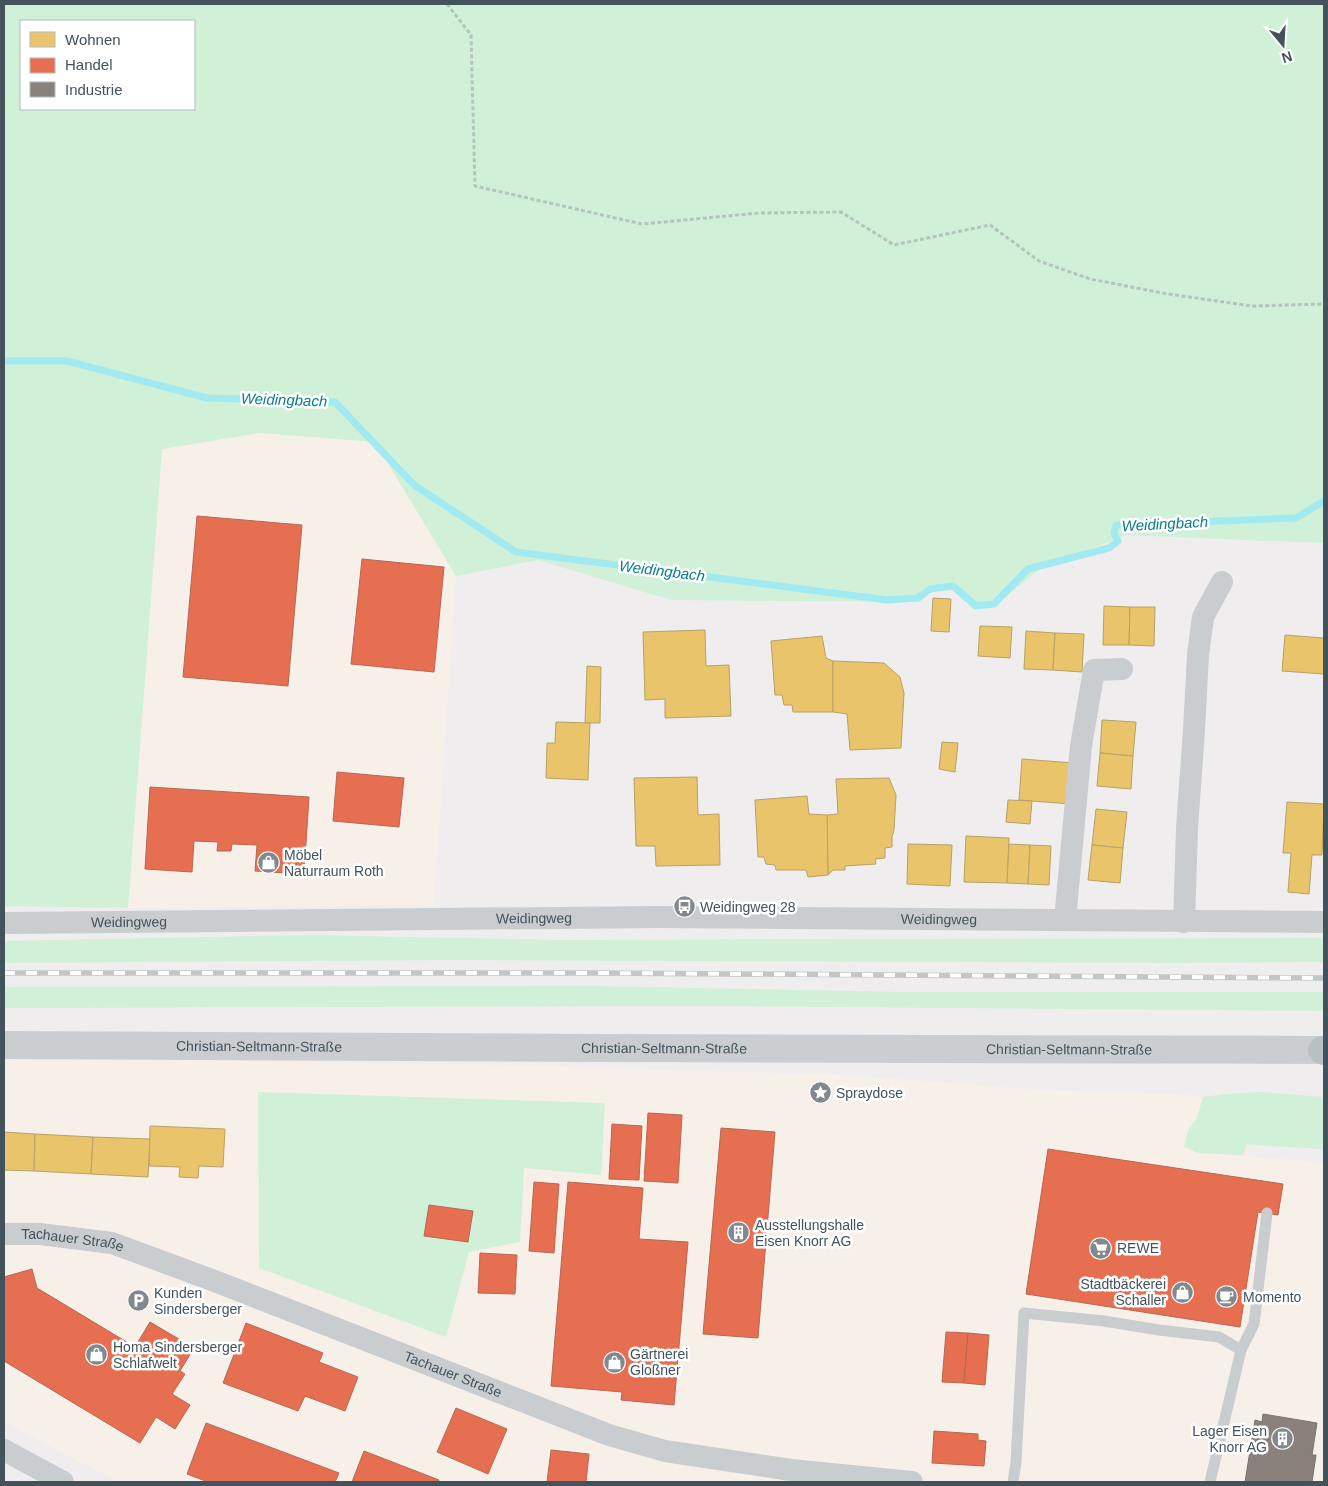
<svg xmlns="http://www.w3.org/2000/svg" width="1328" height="1486" font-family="Arial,sans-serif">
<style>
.commercial{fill:#f7f0e8}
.green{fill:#d0f0d8;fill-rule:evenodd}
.homes{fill:#e9c46a;stroke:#b7a266}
.shops{fill:#e76f51;stroke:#b66754}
.industry{fill:#8a817c;stroke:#757372}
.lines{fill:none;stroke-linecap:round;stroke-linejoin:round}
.stream{stroke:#a1eaf1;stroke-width:7}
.path{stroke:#b5c4be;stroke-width:3;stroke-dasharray:4 2.5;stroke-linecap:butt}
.service{stroke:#c9cdcf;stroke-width:11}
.minor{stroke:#c9cdcf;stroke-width:22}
.secondary{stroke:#caced1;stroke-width:28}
.motorway{stroke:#b9c0c4;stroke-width:28}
.rail-casing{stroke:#c3c6c8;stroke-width:5.5}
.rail{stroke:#fff;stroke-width:4;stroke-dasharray:11;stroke-linecap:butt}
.labels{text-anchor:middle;stroke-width:5;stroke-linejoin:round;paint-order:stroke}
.poi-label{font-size:14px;fill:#43535b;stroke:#fff;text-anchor:start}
.street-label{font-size:14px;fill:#43535b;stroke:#fff}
.water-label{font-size:15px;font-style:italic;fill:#067e88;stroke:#fff}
</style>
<rect width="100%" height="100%" fill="#efedee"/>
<g class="commercial">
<polygon points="259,433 376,442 456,576 434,905 128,908 162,449"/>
<polygon points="65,1059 508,1065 847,1075 1042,1090 1181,1094 1203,1097 1197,1118 1188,1130 1198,1153 1297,1160 1324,1164 1324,1482 118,1482 4,1422 4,1061"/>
</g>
<g class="green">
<path d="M4 4H1324V543L1126 535 1038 570 994 607 974 609 951 588 932 591 920 602 671 600 538 560 456 576 375 442 259 433 162 449 128 908 4 906ZM21 21H194V109H21Z"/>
<polygon points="310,935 555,940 1324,938 1324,962 1175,963 457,960 4,963 4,941"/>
<polygon points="586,986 905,992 1324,992 1324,1011 716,1006 4,1008 4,987"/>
<polygon points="258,1092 605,1103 601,1175 524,1168 520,1242 469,1252 446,1337 259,1268"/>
<polygon points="1261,1092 1324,1097 1324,1149 1268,1146 1247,1144 1243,1155 1198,1153 1184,1147 1188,1130 1197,1118 1203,1097 1226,1094"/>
</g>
<g class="homes">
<polygon points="933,598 951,599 949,632 931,631"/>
<polygon points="1104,606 1130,607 1129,645 1103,645"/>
<polygon points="1130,607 1155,607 1154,646 1129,645"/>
<polygon points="980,626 1012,627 1010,658 978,656"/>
<polygon points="705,630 706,666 729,665 731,716 665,718 665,699 645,700 643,632"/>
<polygon points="1026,631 1055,633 1053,670 1024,669"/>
<polygon points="1055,633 1084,634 1082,672 1053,670"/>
<polygon points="1285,635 1324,638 1324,674 1282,671"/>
<polygon points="822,636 826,658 833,661 833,712 793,712 792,705 784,705 782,695 775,695 771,641"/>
<polygon points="833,661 884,663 900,677 904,693 901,748 850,750 847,714 833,712"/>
<polygon points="587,666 601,667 600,723 585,723"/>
<polygon points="1102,720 1136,722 1133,756 1100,753"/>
<polygon points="556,722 590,723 588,780 546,778 547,743 555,743"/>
<polygon points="942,742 958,743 955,772 939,769"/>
<polygon points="1100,753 1133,756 1131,789 1097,786"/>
<polygon points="1022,759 1074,763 1071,804 1019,800"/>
<polygon points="697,777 698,815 719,814 720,865 656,866 655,846 636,846 634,778"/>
<polygon points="889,778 896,795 894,830 892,837 892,847 885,848 885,858 875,859 876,864 845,866 845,870 833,870 828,875 827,815 838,814 836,779"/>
<polygon points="807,796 809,814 827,815 828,875 808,877 806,870 776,870 775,865 766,864 764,857 758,857 755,800"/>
<polygon points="1008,800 1032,801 1030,824 1006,822"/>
<polygon points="1287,802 1324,804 1322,855 1312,855 1309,894 1288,892 1291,853 1283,853"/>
<polygon points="1096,809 1127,812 1123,848 1092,845"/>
<polygon points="966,836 1009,838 1007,883 964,882"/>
<polygon points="908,844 952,845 950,886 907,884"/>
<polygon points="1009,844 1030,845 1028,884 1007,883"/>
<polygon points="1030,845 1051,846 1049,885 1028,884"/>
<polygon points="1092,845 1123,848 1120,883 1088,880"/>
<polygon points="150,1126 225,1129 223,1167 199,1166 198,1178 179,1177 180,1167 149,1166"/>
<polygon points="4,1132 35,1134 34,1171 4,1170"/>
<polygon points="35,1134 93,1137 91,1174 34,1171"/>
<polygon points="93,1137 150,1139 148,1177 91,1174"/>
</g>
<g class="shops">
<polygon points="197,516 302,525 288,686 183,677"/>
<polygon points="362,559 444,567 434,672 351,664"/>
<polygon points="337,772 404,778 399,827 333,821"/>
<polygon points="150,787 309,797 304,874 255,871 257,845 232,844 231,851 217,851 218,842 194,841 192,872 145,869"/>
<polygon points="648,1113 682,1115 678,1183 644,1181"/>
<polygon points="612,1124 642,1126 639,1180 609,1179"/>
<polygon points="721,1128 775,1132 758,1338 703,1334"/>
<polygon points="1048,1149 1283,1184 1278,1215 1258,1212 1240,1327 1026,1294"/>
<polygon points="534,1182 559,1184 554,1253 529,1251"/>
<polygon points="568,1182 643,1188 639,1239 688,1242 674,1405 621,1400 622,1392 551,1386"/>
<polygon points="429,1205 473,1211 468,1242 424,1236"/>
<polygon points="480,1253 517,1255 515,1294 478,1293"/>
<polygon points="32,1269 37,1288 135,1347 150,1322 194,1348 180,1371 185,1374 172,1394 190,1405 175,1429 156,1417 140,1443 4,1361 4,1277"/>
<polygon points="246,1323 323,1353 319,1362 358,1377 345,1411 305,1396 298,1411 223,1383"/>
<polygon points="946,1332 968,1333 964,1383 942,1382"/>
<polygon points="968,1333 989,1335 985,1385 964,1383"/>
<polygon points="456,1408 507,1429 488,1474 437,1452"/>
<polygon points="206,1423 339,1473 335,1482 208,1482 187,1474"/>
<polygon points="934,1431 978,1434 978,1440 986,1441 984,1466 932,1463"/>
<polygon points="551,1450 589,1454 586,1482 547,1482"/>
<polygon points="364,1451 439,1480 438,1482 352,1482"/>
</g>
<polygon class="industry" points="1263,1414 1317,1423 1312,1455 1316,1455 1312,1482 1245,1482 1255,1420 1262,1422"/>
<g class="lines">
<polyline class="stream" points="4,361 67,361 207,398 335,402 414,485 516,552 887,600 918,598 930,589 953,586 976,606 994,604 1028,569 1109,548 1118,541 1114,533 1116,525 1296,518 1324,501"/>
<polyline class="path" points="447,4 471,35 475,186 642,224 759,213 841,212 894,245 990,225 1039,261 1090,279 1168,294 1252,306 1324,304"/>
<g class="service">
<polyline points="1241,1350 1254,1324 1267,1213"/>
<polyline points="1013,1482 1016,1462 1024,1313 1104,1321 1159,1330 1219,1337 1241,1350 1210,1482"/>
</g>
<g class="minor">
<polyline points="1065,920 1081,746 1094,670 1122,669"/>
<polyline points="1184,922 1187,828 1194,730 1198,655 1203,617 1222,582"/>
<path id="s1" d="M4 923 658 917 1324 922"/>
<path id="s2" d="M4 1234H40L112 1243 212 1280 609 1435 665 1451 791 1470 912 1482"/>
<polyline points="4,1450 63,1482"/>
</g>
<path class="secondary" id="s3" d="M4 1045 599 1048 1324 1050"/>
<polyline class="motorway" points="1322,1050 1324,1051"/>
<defs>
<polyline id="rail" points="4,973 599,973 1324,978"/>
</defs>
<use href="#rail" class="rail-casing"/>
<use href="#rail" class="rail"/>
</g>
<defs>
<symbol id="shop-disc" viewBox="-11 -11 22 22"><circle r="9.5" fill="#7f898e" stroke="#fff"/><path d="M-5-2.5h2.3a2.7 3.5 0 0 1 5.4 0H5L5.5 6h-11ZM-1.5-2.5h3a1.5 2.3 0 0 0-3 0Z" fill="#fff"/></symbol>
<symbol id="bus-disc" viewBox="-11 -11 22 22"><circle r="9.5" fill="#7f898e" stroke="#fff"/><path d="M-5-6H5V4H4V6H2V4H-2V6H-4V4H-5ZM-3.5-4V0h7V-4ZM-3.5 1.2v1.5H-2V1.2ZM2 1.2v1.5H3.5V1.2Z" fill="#fff"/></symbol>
<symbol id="sight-disc" viewBox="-11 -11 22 22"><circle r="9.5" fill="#7f898e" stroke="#fff"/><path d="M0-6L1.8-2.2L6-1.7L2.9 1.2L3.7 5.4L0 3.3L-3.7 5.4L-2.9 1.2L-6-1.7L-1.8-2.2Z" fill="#fff"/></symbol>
<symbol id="building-disc" viewBox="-11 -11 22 22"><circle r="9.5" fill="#7f898e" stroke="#fff"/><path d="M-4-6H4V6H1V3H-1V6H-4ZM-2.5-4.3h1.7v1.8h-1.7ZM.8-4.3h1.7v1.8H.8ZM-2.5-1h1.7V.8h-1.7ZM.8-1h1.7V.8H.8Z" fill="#fff"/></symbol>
<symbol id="supermarket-disc" viewBox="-11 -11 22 22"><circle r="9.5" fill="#7f898e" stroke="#fff"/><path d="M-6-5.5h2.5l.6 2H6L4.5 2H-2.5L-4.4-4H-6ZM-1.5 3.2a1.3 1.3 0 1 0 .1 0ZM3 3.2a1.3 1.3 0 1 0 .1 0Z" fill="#fff"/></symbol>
<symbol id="cafe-disc" viewBox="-11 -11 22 22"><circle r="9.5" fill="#7f898e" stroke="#fff"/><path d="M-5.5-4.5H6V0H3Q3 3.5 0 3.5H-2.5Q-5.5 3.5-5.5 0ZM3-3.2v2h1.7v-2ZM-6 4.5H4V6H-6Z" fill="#fff"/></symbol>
<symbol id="parking-disc" viewBox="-11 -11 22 22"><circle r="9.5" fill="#7f898e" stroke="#fff"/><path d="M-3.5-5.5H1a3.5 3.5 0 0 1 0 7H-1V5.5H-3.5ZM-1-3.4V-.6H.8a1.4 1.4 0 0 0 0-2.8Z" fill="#fff"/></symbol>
</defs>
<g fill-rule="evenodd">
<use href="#shop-disc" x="256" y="850" width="25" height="25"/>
<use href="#bus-disc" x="672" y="894" width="25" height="25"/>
<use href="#sight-disc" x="808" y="1080" width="25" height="25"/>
<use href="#building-disc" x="726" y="1220" width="25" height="25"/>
<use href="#supermarket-disc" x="1088" y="1236" width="25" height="25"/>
<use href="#shop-disc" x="1170" y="1280" width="25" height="25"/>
<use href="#cafe-disc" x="1214" y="1284" width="25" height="25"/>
<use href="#parking-disc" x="126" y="1288" width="25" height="25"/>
<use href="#shop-disc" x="84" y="1342" width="25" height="25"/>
<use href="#shop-disc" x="602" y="1350" width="25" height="25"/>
<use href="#building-disc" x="1270" y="1426" width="25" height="25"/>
</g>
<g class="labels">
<g class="poi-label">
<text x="284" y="860">Möbel<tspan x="284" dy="16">Naturraum Roth</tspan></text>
<text x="700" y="912">Weidingweg 28</text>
<text x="836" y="1098">Spraydose</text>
<text x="755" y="1230">Ausstellungshalle<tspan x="755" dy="16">Eisen Knorr AG</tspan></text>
<text x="1117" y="1253">REWE</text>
<text x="1166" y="1289" text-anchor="end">Stadtbäckerei<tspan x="1166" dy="16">Schaller</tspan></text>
<text x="154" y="1298">Kunden<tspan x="154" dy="16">Sindersberger</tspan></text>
<text x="1243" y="1302">Momento</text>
<text x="113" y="1352">Homa Sindersberger<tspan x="113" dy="16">Schlafwelt</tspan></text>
<text x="630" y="1359">Gärtnerei<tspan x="630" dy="16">Gloßner</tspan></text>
<text x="1267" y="1436" text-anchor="end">Lager Eisen<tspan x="1267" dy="16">Knorr AG</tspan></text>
</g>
<g class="street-label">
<text dy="5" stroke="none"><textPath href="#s1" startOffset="530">Weidingweg</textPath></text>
<text dy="5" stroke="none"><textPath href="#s1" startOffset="935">Weidingweg</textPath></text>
<text dy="5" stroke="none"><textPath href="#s1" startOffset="125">Weidingweg</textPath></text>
<text dy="5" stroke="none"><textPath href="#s3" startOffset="255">Christian-Seltmann-Straße</textPath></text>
<text dy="5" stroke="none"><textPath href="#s3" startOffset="660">Christian-Seltmann-Straße</textPath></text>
<text dy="5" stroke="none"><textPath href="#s3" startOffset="1065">Christian-Seltmann-Straße</textPath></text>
<text dy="5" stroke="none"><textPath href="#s2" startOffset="69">Tachauer Straße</textPath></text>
<text dy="5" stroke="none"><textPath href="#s2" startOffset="474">Tachauer Straße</textPath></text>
</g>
<g class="water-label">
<text transform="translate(284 400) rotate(2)" y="5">Weidingbach</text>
<text transform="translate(1165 524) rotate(-3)" y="5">Weidingbach</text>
<text transform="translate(662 571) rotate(7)" y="5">Weidingbach</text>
</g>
</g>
<rect width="1328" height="1486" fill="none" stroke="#43535b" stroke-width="10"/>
<rect x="20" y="20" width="175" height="90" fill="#ffffff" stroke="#b4babd"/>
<rect x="30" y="32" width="25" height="15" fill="#e9c46a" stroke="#b4babd"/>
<text x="65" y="45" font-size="15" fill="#43535b">Wohnen</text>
<rect x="30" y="58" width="25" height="15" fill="#e76f51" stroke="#b4babd"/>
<text x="65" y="70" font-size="15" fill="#43535b">Handel</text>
<rect x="30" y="82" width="25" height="15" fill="#8a817c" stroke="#b4babd"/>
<text x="65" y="95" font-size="15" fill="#43535b">Industrie</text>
<g transform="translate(1283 45) rotate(162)" stroke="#ffffff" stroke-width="4" paint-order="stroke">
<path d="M0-4L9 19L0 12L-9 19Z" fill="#43535b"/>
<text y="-8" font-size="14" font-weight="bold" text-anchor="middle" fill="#43535b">N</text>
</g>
</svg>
